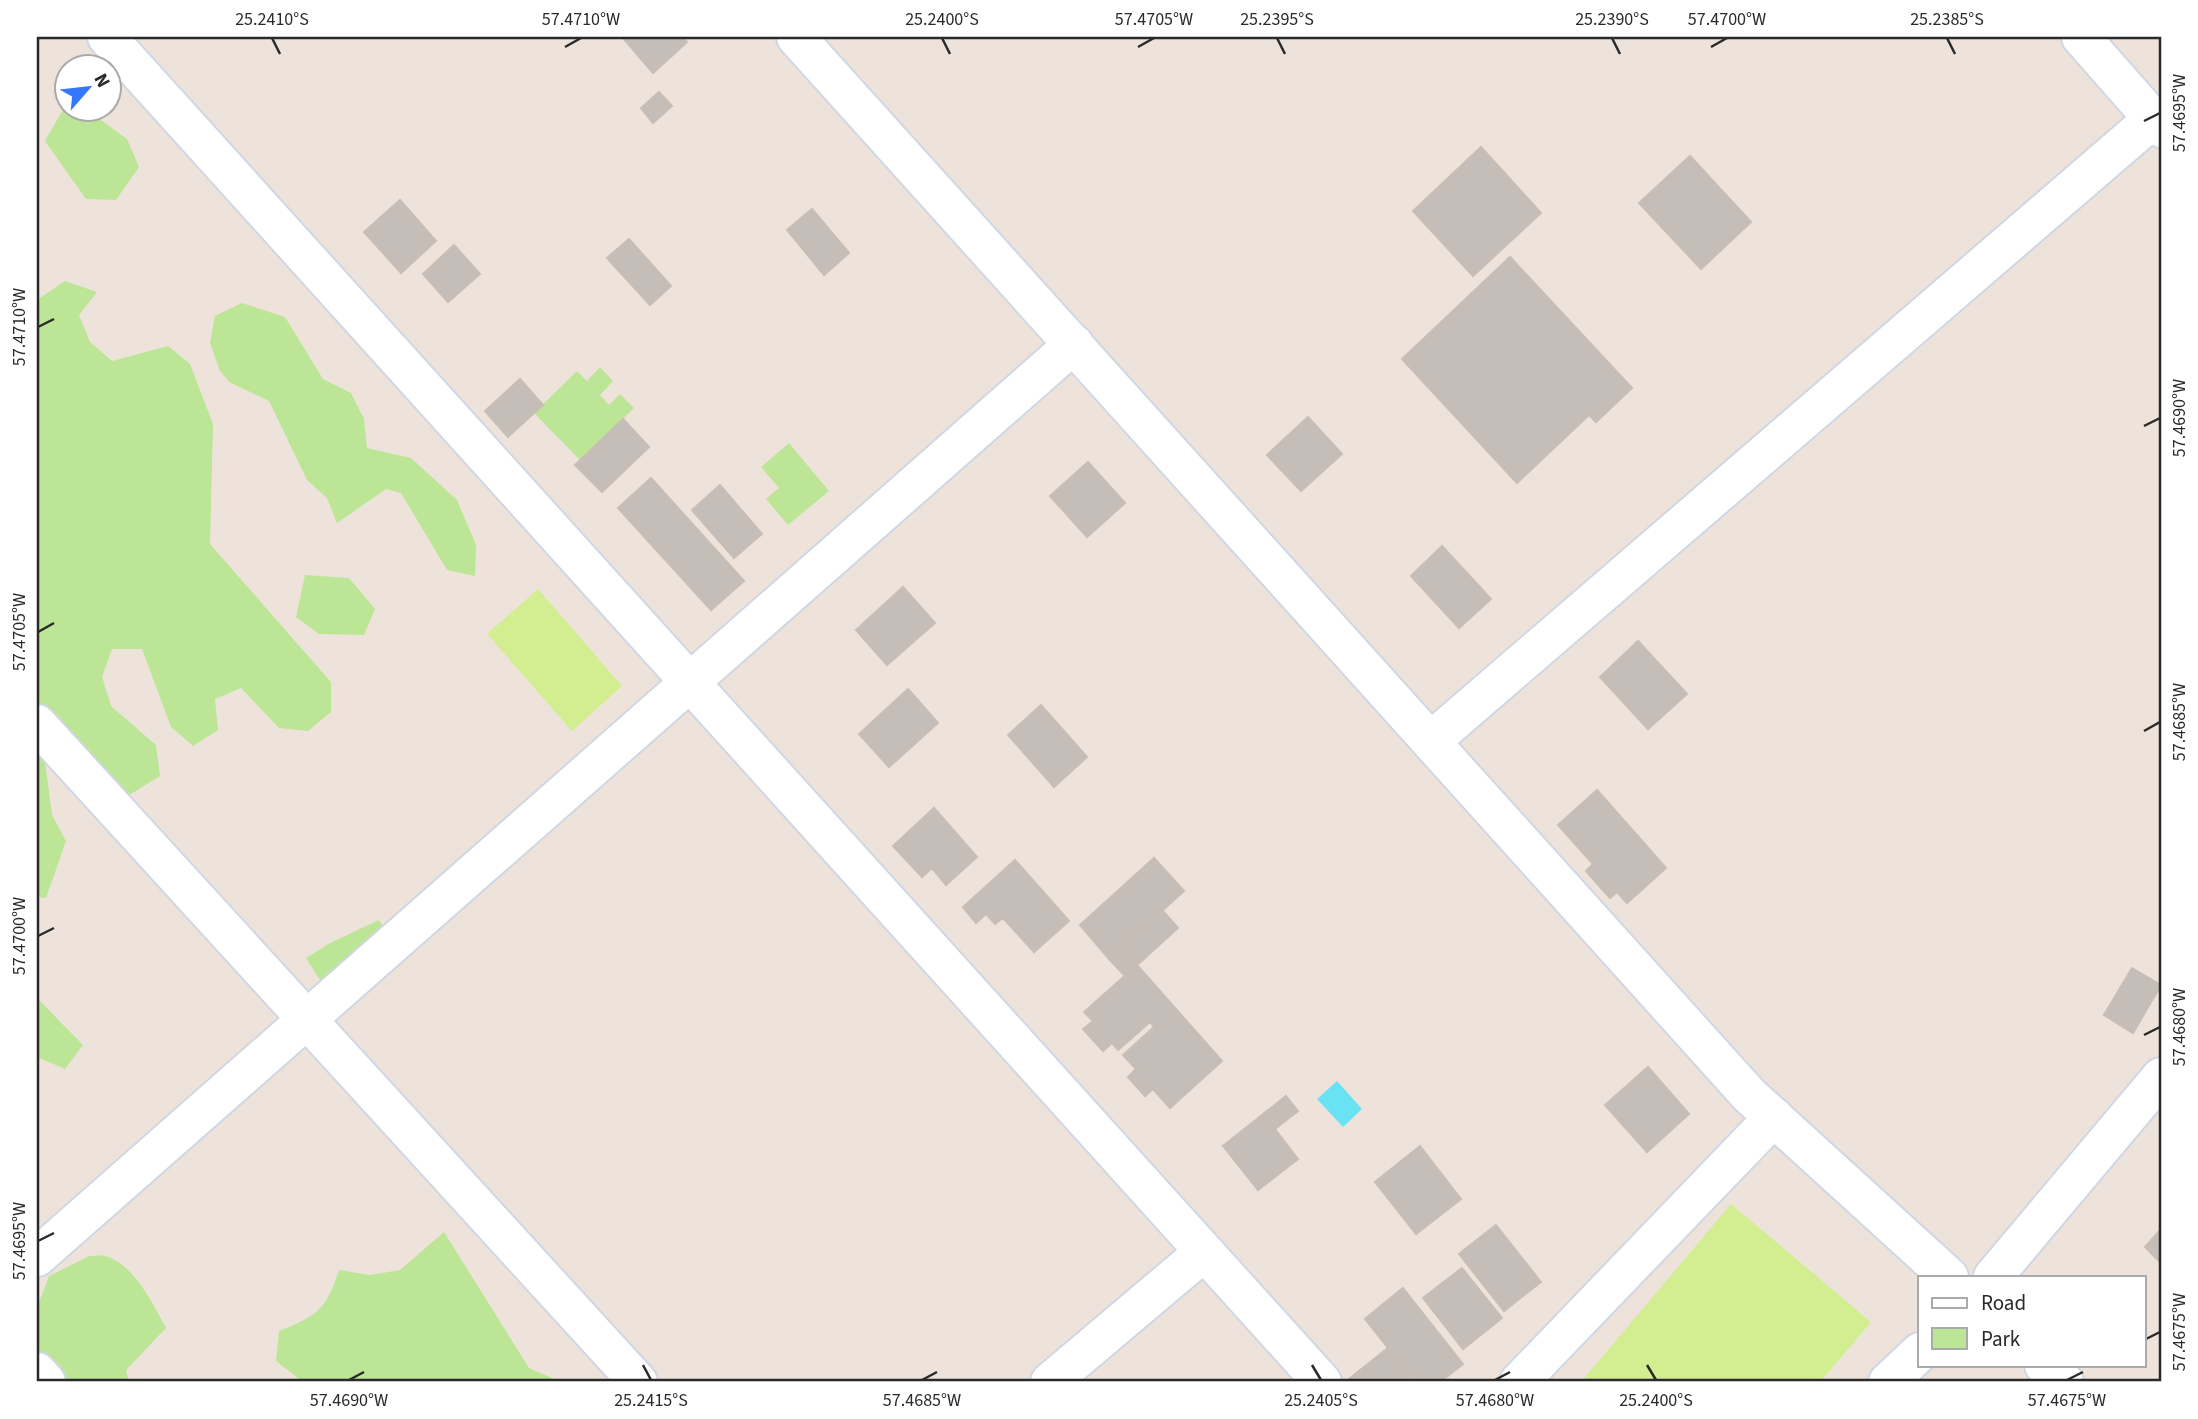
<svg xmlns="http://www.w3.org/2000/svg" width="2198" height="1419" font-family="'Source Sans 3',sans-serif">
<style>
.green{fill:#bce695}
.pitch{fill:#d3ee90}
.water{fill:#69e2f3}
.building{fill:#c5bdb8;stroke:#c8beb5;stroke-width:2}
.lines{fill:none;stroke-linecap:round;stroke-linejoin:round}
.minor-casing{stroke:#d0d7e3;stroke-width:42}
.minor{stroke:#fff;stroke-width:38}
.ticks{fill:none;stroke:#2a2a2a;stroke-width:2.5}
.neatline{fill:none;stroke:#2a2a2a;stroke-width:2.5}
.ticks-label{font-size:18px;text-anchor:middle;fill:#2a2a2a}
</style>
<rect width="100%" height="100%" fill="#ede3db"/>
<g class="green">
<polygon points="64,108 94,115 127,139 139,167 116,200 86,199 45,141"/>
<polygon points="65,281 97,292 79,315 90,342 112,361 168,346 190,364 213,424 210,544 331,682 331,712 308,731 279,728 241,688 215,699 218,730 193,746 171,727 142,649 112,649 102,677 111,706 156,745 160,776 131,794 100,794 37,729 37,300"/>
<polygon points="242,303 285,317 323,379 351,393 364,419 367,448 411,458 457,500 476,545 475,576 447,570 401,493 386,489 337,523 327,498 307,480 269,401 229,382 220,371 210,343 215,316"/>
<polygon points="600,367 613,381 600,395 609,405 620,394 634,408 581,461 534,413 577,371 587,381"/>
<polygon points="789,443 829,491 788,525 766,499 779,488 761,467"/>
<polygon points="305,575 349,578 375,609 364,635 319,634 296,617"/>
<polygon points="37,742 43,746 52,815 66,841 46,898 37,897"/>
<polygon points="379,920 394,943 329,994 306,958 330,943"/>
<polygon points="37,998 83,1045 65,1069 37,1057"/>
<path d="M444 1232 529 1368 561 1382H295L298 1378 276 1361 279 1331C319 1315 326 1309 339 1270L370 1275 400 1270Z"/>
<path d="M89 1256C94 1256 101 1255 105 1256 134 1264 153 1304 166 1328L126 1370 129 1382H49L37 1358V1308L49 1276Z"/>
</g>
<g class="pitch">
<polygon points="538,589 622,686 572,731 487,634"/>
<polygon points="1731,1204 1871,1322 1820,1382 1581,1382"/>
</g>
<polygon class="water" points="1337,1081 1362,1109 1343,1127 1317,1099"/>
<g class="building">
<polygon points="682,37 687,42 653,73 623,38"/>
<polygon points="659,92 672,106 653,123 641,108"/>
<polygon points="1481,147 1541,213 1473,276 1413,211"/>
<polygon points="1690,156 1751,222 1701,269 1639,203"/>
<polygon points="400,200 436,241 401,273 364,232"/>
<polygon points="812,209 849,253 824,275 787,230"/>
<polygon points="629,239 671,286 650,305 607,258"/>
<polygon points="454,245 480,274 448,302 423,274"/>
<polygon points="1510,257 1632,388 1596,422 1589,415 1517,483 1402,359"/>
<polygon points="520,379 543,405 508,437 485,411"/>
<polygon points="1308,417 1342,454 1301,491 1267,455"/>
<polygon points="623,419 649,447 602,492 575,465"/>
<polygon points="1088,462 1125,503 1087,537 1050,496"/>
<polygon points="651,478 744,581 711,610 618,508"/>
<polygon points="720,485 762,534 734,558 692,510"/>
<polygon points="1442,546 1491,599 1459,628 1411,576"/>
<polygon points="903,587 935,623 887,665 856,630"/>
<polygon points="1638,641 1687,694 1648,729 1600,677"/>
<polygon points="908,689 938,723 889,767 859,734"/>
<polygon points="1041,705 1087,757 1054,787 1008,735"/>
<polygon points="1597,790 1666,868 1627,903 1617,892 1610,898 1586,871 1593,864 1558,825"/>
<polygon points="934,808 977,857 946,885 932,868 922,877 893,846"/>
<polygon points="1154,858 1184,891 1109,959 1080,925"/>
<polygon points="1015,860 1069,921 1034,952 1003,918 995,924 986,914 976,923 963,907"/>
<polygon points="1163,911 1178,928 1137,965 1121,948"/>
<polygon points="1121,948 1137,965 1125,976 1109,959"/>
<polygon points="1137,965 1222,1061 1170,1108 1153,1089 1145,1096 1128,1077 1136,1069 1123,1055 1154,1027 1150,1022 1118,1050 1112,1043 1103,1051 1083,1029 1093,1021 1084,1012"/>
<polygon points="2132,968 2161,985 2133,1033 2104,1015"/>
<polygon points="1648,1067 1689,1114 1647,1152 1605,1105"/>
<polygon points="1286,1096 1298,1111 1275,1129 1298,1159 1258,1190 1223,1146"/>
<polygon points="1420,1146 1461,1199 1416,1234 1375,1182"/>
<polygon points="1496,1225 1541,1282 1504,1311 1459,1254"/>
<polygon points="2161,1229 2161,1263 2145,1247"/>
<polygon points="1462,1268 1502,1318 1463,1349 1423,1298"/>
<polygon points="1403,1288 1463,1364 1440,1382 1415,1382 1365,1319"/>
<polygon points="1388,1348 1415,1382 1351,1382 1349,1379"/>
</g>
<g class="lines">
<defs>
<g id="minor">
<polyline points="107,37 1322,1382"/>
<polyline points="796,37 1749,1095 1949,1277"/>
<polyline points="2081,37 2161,128"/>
<polyline points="37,724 638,1382"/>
<polyline points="1431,741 2153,119"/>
<polyline points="37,1257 1074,344"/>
<polyline points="1993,1277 2161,1077"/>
<polyline points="2044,1365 2064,1382"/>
<polyline points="37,1372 46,1382"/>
<polyline points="1050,1382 1204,1252"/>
<polyline points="1519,1382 1774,1117"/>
<polyline points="1888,1382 1920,1352"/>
</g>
</defs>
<use href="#minor" class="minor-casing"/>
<use href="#minor" class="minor"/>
</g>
<path class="ticks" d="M272 38 280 54M942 38 950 54M1277 38 1285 54M1612 38 1620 54M1947 38 1955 54M565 47 581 38M1138 47 1154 38M1711 47 1727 38M2144 121 2160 113M38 327 54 319M2144 426 2160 418M38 632 54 623M2144 731 2160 722M38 936 54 928M2144 1035 2160 1027M38 1241 54 1233M2144 1340 2160 1332M643 1365 651 1380M1312 1365 1321 1380M1647 1365 1656 1380M349 1380 364 1372M922 1380 937 1372M1495 1380 1510 1372M2067 1380 2083 1372"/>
<rect width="2198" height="1419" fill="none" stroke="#ffffff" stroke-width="77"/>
<rect x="1918" y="1276" width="228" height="91" fill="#ffffff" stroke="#aaaaaa" stroke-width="2"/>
<rect x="1932" y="1298" width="35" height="10" fill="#ffffff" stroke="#aaaaaa" stroke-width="2"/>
<text x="1981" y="1310" font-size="21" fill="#2a2a2a">Road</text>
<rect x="1932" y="1328" width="35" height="21" fill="#bce695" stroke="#aaaaaa" stroke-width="2"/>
<text x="1981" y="1346" font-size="21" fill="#2a2a2a">Park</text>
<g transform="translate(88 88) rotate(62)"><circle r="33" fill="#ffffff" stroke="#aaaaaa" stroke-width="2"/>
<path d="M0-5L12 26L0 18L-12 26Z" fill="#3677ff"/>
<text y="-10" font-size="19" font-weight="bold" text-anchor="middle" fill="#2a2a2a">N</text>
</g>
<rect x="38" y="38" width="2122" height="1342" class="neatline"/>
<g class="ticks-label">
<text x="272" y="25">25.2410°S</text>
<text x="581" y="25">57.4710°W</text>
<text x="942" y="25">25.2400°S</text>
<text x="1154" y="25">57.4705°W</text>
<text x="1277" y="25">25.2395°S</text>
<text x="1612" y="25">25.2390°S</text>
<text x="1727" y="25">57.4700°W</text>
<text x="1947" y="25">25.2385°S</text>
<text transform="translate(2179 113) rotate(-90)" y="6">57.4695°W</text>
<text transform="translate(19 327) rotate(-90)" y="6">57.4710°W</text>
<text transform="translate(2179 418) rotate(-90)" y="6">57.4690°W</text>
<text transform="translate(19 632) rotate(-90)" y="6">57.4705°W</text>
<text transform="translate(2179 722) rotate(-90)" y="6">57.4685°W</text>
<text transform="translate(19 936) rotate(-90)" y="6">57.4700°W</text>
<text transform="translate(2179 1027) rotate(-90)" y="6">57.4680°W</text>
<text transform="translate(19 1241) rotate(-90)" y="6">57.4695°W</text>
<text transform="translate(2179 1332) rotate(-90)" y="6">57.4675°W</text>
<text x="349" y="1406">57.4690°W</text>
<text x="651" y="1406">25.2415°S</text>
<text x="922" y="1406">57.4685°W</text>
<text x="1321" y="1406">25.2405°S</text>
<text x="1495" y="1406">57.4680°W</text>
<text x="1656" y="1406">25.2400°S</text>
<text x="2067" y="1406">57.4675°W</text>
</g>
</svg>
